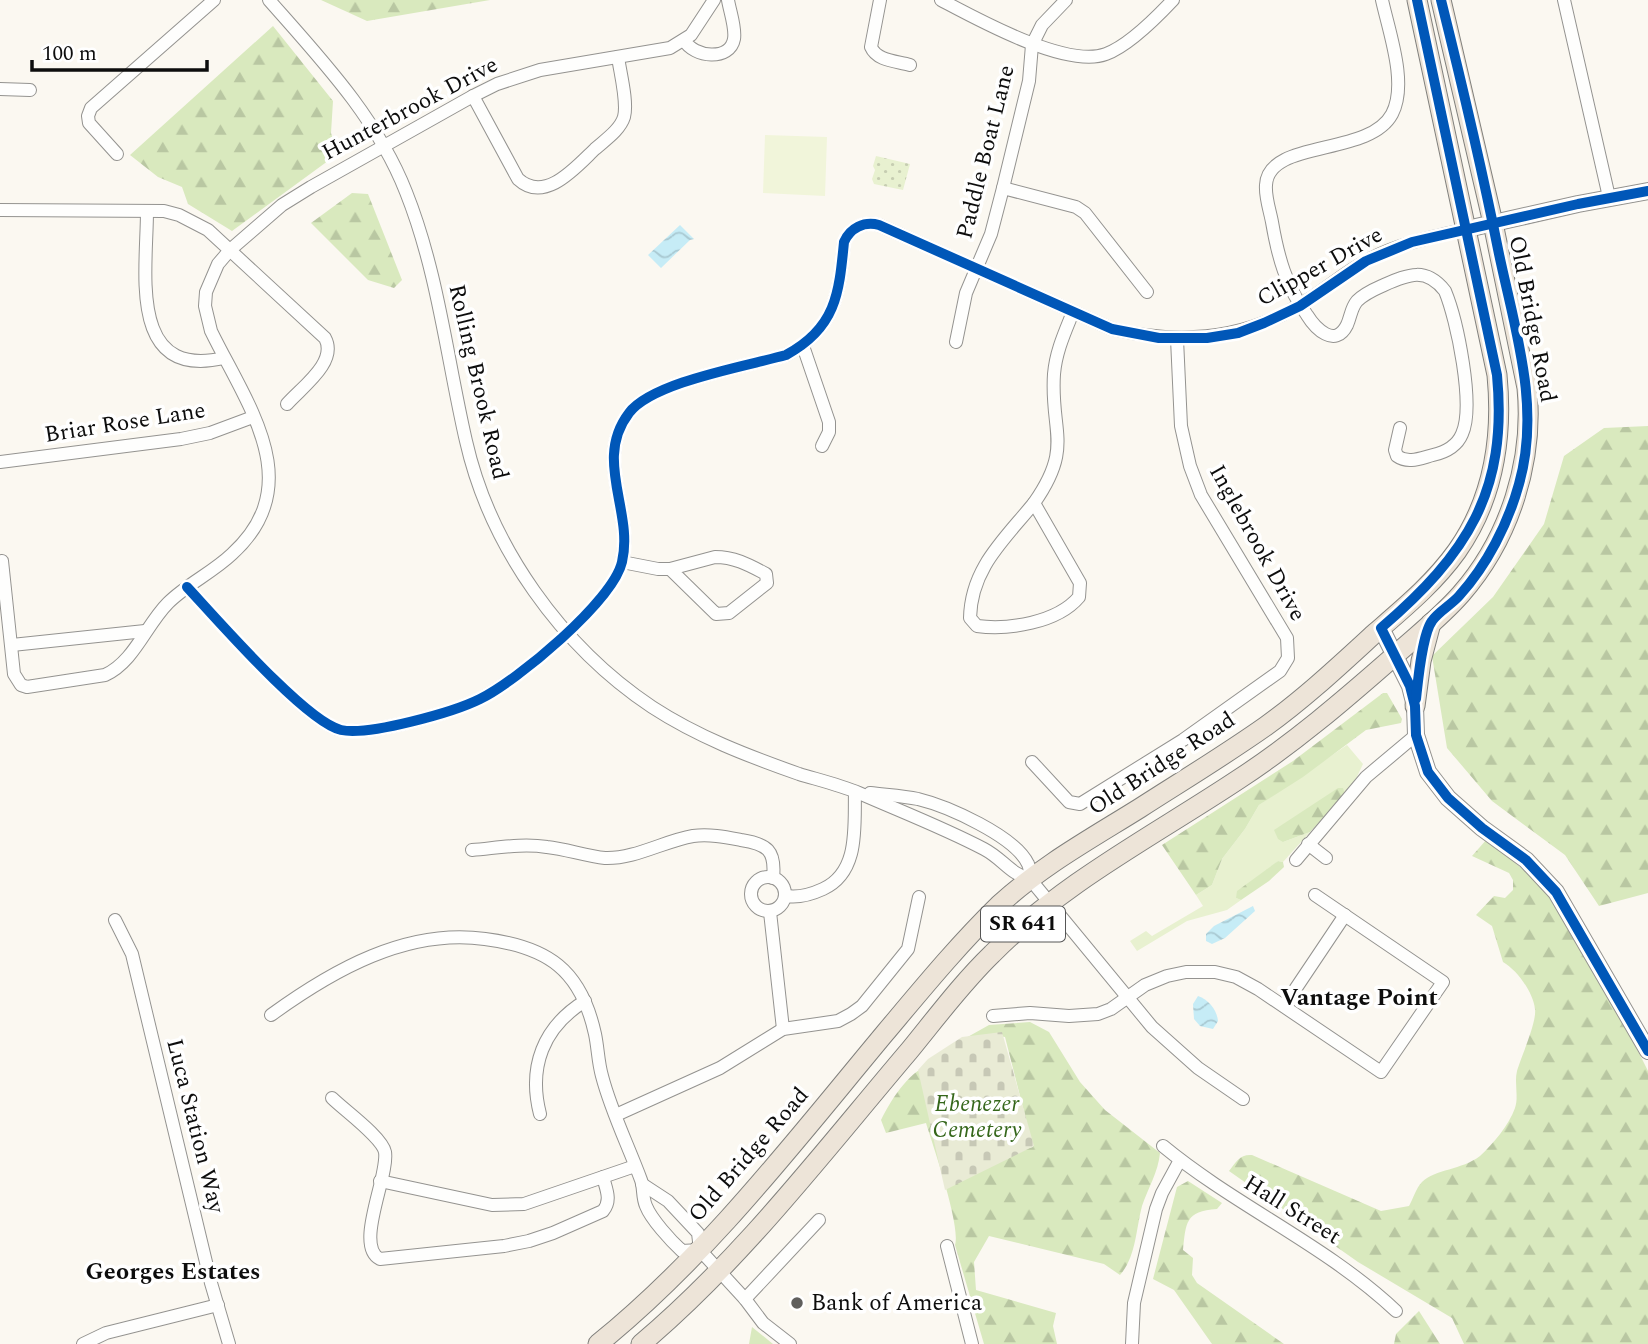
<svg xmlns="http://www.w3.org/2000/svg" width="1648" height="1344" font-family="Spectral,serif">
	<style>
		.grass { fill: #e8f1d0 }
		.forest { fill: url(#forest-firs) }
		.cemetery { fill: url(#cemetery-stones) }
		.park { fill: url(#park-dots) }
		.pitch { fill: #f1f5da }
		.water { fill: url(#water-waves) }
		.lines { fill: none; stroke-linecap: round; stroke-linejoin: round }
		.minor-casing { stroke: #949390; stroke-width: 14 }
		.tertiary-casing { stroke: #949390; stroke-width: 18 }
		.primary-casing { stroke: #81807d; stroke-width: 21 }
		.minor { stroke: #fefefd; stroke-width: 12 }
		.tertiary { stroke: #fefefd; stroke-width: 16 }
		.primary { stroke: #ede4d8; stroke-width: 19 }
		.cycleway-casing { stroke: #fff; stroke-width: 15 }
		.cycleway { stroke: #0057b8; stroke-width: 10 }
		.poi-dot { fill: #605f5d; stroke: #fff; stroke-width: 2.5 }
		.labels { text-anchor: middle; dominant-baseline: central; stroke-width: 7; stroke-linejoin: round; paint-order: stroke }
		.shield { fill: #fff; stroke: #565656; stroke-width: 2 }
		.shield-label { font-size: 21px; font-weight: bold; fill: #0d0d0d }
		.street-label { font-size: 23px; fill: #0d0d0d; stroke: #fff }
		.park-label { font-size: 23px; font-style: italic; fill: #35671b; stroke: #fff }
		.poi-label { font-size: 23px; fill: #0d0d0d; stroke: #fff; text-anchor: start }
		.neighbourhood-label { font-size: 24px; font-weight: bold; fill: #0d0d0d; stroke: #fff }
	</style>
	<defs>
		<pattern id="forest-firs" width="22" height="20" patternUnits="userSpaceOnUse" patternTransform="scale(1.75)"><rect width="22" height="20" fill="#d9e9be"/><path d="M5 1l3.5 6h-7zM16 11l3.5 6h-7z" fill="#b9c7a2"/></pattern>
		<pattern id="cemetery-stones" width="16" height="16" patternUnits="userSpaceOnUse" patternTransform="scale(1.75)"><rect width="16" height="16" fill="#e9ebd5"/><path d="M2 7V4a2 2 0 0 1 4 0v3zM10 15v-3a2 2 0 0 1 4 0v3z" fill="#c7c8b6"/></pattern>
		<pattern id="park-dots" width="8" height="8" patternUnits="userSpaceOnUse" patternTransform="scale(1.75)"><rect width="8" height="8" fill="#e8f1d0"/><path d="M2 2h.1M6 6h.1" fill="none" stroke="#c6cdb1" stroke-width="1.8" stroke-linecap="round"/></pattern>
		<pattern id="water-waves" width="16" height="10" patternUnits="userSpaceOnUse" patternTransform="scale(1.75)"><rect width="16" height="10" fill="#c6ecf6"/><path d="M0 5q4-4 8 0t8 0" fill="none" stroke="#a9c9d2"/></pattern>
	</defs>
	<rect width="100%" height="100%" fill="#fbf8f1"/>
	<path class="grass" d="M1347 745 1363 764 1353 785 1345 795 1283 842 1310 832 1283 862 1278 861 1236 898 1241 900 1227 910 1187 921 1137 951 1130 941 1146 931 1152 936 1203 906 1196 895 1212 885 1222 859 1245 829 1259 805Z"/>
	<g class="forest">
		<path d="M321 0H490L367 21Z"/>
		<path d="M273 26 333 101 331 133 337 152 332 158 232 231 188 204 182 187 158 177 130 155Z"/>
		<path d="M352 193 368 194 402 280 394 288 368 280 311 223Z"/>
		<path d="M1648 426V893L1599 906 1565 855 1492 801 1447 748 1432 656 1493 597 1544 524 1564 456 1604 428Z"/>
		<path d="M1383 693H1387L1402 719 1401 723 1366 730 1303 777 1259 805 1245 829 1222 859 1212 885 1196 895 1162 845 1293 761Z"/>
		<path d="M1338 788H1343L1345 795 1310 832 1283 842 1278 839 1274 830Z"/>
		<path d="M1487 839 1538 882 1549 897 1632 1039 1648 1071V1344H1464L1452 1318 1358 1262 1229 1171C1236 1162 1240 1154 1252 1155L1381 1211 1409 1206C1413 1199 1416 1188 1422 1182 1435 1169 1462 1170 1480 1156 1493 1144 1509 1125 1515 1108 1519 1096 1514 1083 1517 1071 1521 1057 1537 1022 1535 1009 1533 992 1517 970 1503 962L1492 926 1476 915 1494 896 1505 898 1513 890V880L1509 873 1472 856Z"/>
		<path d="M1278 861 1283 862 1284 867 1269 881 1241 900 1236 898 1237 891Z"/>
		<path d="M1030 1022 1049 1032 1080 1082 1105 1110 1160 1153C1158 1173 1148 1188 1142 1206 1136 1229 1136 1257 1120 1275L1104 1264 989 1236 974 1262 976 1290 1056 1313 1053 1326 1057 1344H984L955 1245C961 1226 933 1146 926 1123L886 1133 881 1120C893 1096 910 1070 936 1061L1009 1153 1033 1147 1005 1037 990 1035 964 1039 989 1025Z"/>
		<path d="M1188 1181 1222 1203 1217 1209C1185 1211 1186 1223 1183 1250L1193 1258 1192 1275 1197 1283 1284 1344H1212L1174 1290 1153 1279 1177 1187Z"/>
		<path d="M1419 1311 1440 1344H1394L1396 1334Z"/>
		<path d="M752 1327 773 1344H749Z"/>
	</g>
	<path class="cemetery" d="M1002 1032 1034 1146 945 1190 918 1070 928 1059 962 1037Z"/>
	<path class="park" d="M876 156 910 164 903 190 874 184 872 179 875 170 873 166Z"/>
	<path class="pitch" d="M765 135 827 137 825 196 763 193Z"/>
	<g class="water">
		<path d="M680 225 694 239 690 240 661 268 648 255Z"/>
		<path d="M1253 906 1255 911 1225 938 1212 944 1206 941V934L1214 926Z"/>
		<path d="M1198 996C1209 1000 1217 1010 1218 1021L1213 1029 1200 1026 1194 1019 1193 1004Z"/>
	</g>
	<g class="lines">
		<g class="minor-casing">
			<g id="minor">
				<path d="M269 0C321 59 377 118 406 192 438 272 447 359 466 441 490 547 562 647 652 707 698 737 748 756 799 774 819 780 840 785 859 793 900 811 944 828 984 849 1003 859 1010 874 1030 879"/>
				<path d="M880 0 871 47C877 61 896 61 910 65"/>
				<path d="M941 0C977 19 1067 69 1106 54 1128 46 1157 17 1173 0"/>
				<path d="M1382 0C1389 32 1408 84 1392 114 1369 157 1268 139 1266 185 1265 197 1270 211 1272 222 1278 257 1286 286 1307 315 1315 328 1335 349 1347 325 1351 316 1351 308 1357 301 1365 293 1375 289 1384 285 1409 274 1426 267 1445 291 1457 320 1475 406 1462 434 1457 446 1446 452 1433 455 1421 458 1408 464 1397 456L1395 450 1400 428"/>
				<path d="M1564 0 1609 197"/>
				<path d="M684 40C694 58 730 61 734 39 736 28 730 12 728 0"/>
				<path d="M0 89 30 90"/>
				<path d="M473 96 518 179C545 204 576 167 595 149 605 140 620 130 624 117 628 102 620 72 618 57"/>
				<path d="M117 154 89 123 88 116 91 108 214 0"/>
				<path d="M1003 188 1076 207 1085 213 1147 292"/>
				<path d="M0 210 164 211 179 215 208 230 325 338C338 362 302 387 287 404"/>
				<path d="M147 211C147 271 127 380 224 358"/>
				<path d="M956 342 966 293 991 234 1003 188 1029 81 1032 45 1042 25 1066 0"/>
				<path d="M803 346 829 422V432L822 446"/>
				<path d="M0 462 181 439 210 433 253 417"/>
				<path d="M1034 503 1080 583 1079 597C1057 623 1008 630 977 626L970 618C971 568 1004 540 1034 503Z"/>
				<path d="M1034 503C1074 446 1050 432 1054 374 1056 351 1065 332 1073 312"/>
				<path d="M715 557C735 557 749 565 766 574L767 583 729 613 716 614 670 569Z"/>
				<path d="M2 561 14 674 21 685 27 687 105 675C134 662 146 625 168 603 187 584 212 573 232 554 309 484 247 405 211 331L205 306 206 292 218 264 230 250 282 205 311 187 473 96 497 84 540 70 670 48 691 35 714 0"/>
				<path d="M622 562 658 569H670"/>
				<path d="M187 587C215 617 306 722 341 730 369 736 454 712 480 699 517 681 613 601 622 562 634 511 593 460 629 413 652 382 747 366 786 355 836 328 839 294 844 242 850 228 864 221 879 225L1112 329C1177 344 1240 341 1298 306 1323 292 1344 272 1370 259 1400 243 1433 237 1467 229"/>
				<path d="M12 645 145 631"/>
				<path d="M1032 762 1069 802 1080 804 1183 740 1280 671 1288 658 1287 638 1201 495 1190 466 1181 426 1177 339"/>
				<path d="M870 793C886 795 903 796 918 799 947 806 1015 836 1028 864 1030 868 1030 875 1030 879L1152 1027 1198 1068 1243 1099"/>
				<path d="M1308 844 1326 858"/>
				<path d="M472 850C497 848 522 843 547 847 566 849 586 856 605 858 635 859 664 841 693 836 710 834 725 837 741 840 767 844 776 850 773 878"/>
				<path d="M1296 860 1366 777 1416 735"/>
				<circle cx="768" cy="894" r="17"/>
				<path d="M786 896C799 898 810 895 823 889 860 872 854 826 855 792"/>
				<path d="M770 912 783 1029"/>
				<path d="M115 920 132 954 211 1283 229 1344"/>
				<path d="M1284 1006 1345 915"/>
				<path d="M271 1015C333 970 407 928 485 939 548 947 581 970 595 1034 598 1048 598 1062 602 1076 611 1111 628 1145 641 1180 644 1188 642 1197 646 1206 651 1219 671 1241 682 1251L699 1250"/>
				<path d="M993 1016 1030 1013 1069 1016 1098 1014 1111 1009 1145 985 1167 976 1186 972H1215L1236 977 1258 989 1381 1072 1443 982 1315 895"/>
				<path d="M332 1098C344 1110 382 1137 385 1152 389 1176 354 1246 380 1259L504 1246 529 1241 553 1233 603 1211C612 1200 606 1189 603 1177"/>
				<path d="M540 1114C528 1067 543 1027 585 1001"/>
				<path d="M616 1115 720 1068 783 1029 838 1021 851 1014 862 1006 908 949 919 897"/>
				<path d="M1163 1146C1237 1207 1326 1245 1396 1311"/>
				<path d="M380 1181 492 1205 524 1204 635 1166"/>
				<path d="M642 1184 668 1201 698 1233 700 1250 745 1299 763 1323 790 1344"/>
				<path d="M947 1246 972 1344"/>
				<path d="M745 1299 819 1220"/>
				<path d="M83 1344 106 1333 218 1305"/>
				<path d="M1132 1344 1134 1303 1156 1209 1162 1193 1180 1160"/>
			</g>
		</g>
		<g class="tertiary-casing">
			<g id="tertiary">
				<path d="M1467 229 1578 204 1648 191"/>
				<path d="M1381 628 1410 686 1415 706 1416 735 1428 772 1448 798 1482 828 1526 860 1556 892 1648 1051"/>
			</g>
		</g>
		<g class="primary-casing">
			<g id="primary">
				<path d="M1415 706 1421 661 1431 623"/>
				<path d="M598 1344C708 1255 795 1141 885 1033 922 989 958 945 999 905 1041 866 1092 838 1140 808 1182 781 1225 755 1266 726 1305 698 1340 665 1375 633 1405 607 1434 583 1457 551 1494 498 1503 437 1497 375L1417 0"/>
				<path d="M641 1344C742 1259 824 1151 909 1051 936 1018 962 983 992 954 1063 882 1155 835 1239 779 1294 743 1343 701 1392 658 1415 637 1441 617 1461 594 1510 538 1534 461 1527 388L1493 223 1441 0"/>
			</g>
		</g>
		<use href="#minor" class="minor"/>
		<use href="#tertiary" class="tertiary"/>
		<use href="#primary" class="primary"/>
		<g class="cycleway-casing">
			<g id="cycleway">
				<path d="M1417 0 1497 375C1508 492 1467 554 1381 628L1410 686 1415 706 1416 735 1428 772 1448 798 1482 828 1526 860 1556 892 1648 1051"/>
				<path d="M187 587C215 617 306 722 341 730 369 736 454 712 480 699 517 681 613 601 622 562 634 511 593 460 629 413 652 382 747 366 786 355 836 328 839 294 844 242 850 228 864 221 879 225L1112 329 1159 338H1207L1238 333 1264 323 1300 306 1366 261 1412 242 1578 204 1648 191"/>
				<path d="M1416 699C1418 681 1422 635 1432 621 1438 612 1451 605 1459 596 1487 565 1508 524 1519 484 1541 407 1515 330 1499 254 1482 169 1462 84 1441 0"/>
			</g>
		</g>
		<use href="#cycleway" class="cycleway"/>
	</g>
	<circle class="poi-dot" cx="797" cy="1303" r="7"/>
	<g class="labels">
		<rect class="shield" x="981" y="906.5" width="84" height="35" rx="5"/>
		<g class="shield-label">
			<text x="1023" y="924">SR 641</text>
		</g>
		<g class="street-label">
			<text transform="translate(410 109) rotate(-28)">Hunterbrook Drive</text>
			<text transform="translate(986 152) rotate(-76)">Paddle Boat Lane</text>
			<text transform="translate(1320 267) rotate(-29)">Clipper Drive</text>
			<text transform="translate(1532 319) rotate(79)">Old Bridge Road</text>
			<text transform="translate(478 382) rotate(77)">Rolling Brook Road</text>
			<text transform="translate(125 423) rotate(-9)">Briar Rose Lane</text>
			<text transform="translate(1257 543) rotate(61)">Inglebrook Drive</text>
			<text transform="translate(1162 764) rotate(-33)">Old Bridge Road</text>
			<text transform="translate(195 1126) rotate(76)">Luca Station Way</text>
			<text transform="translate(749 1155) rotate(-49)">Old Bridge Road</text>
			<text transform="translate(1292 1210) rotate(32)">Hall Street</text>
		</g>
		<g class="park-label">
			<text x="977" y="1104">Ebenezer<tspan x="977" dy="26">Cemetery</tspan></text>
		</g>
		<g class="poi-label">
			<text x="811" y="1303">Bank of America</text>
		</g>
		<g class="neighbourhood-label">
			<text x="1359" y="998">Vantage Point</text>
			<text x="173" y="1272">Georges Estates</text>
		</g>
	</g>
	<path d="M32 60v10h175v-10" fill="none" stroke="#0d0d0d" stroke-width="3.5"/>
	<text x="42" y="60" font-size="21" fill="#0d0d0d" stroke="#ffffff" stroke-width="5" paint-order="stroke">100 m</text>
</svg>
